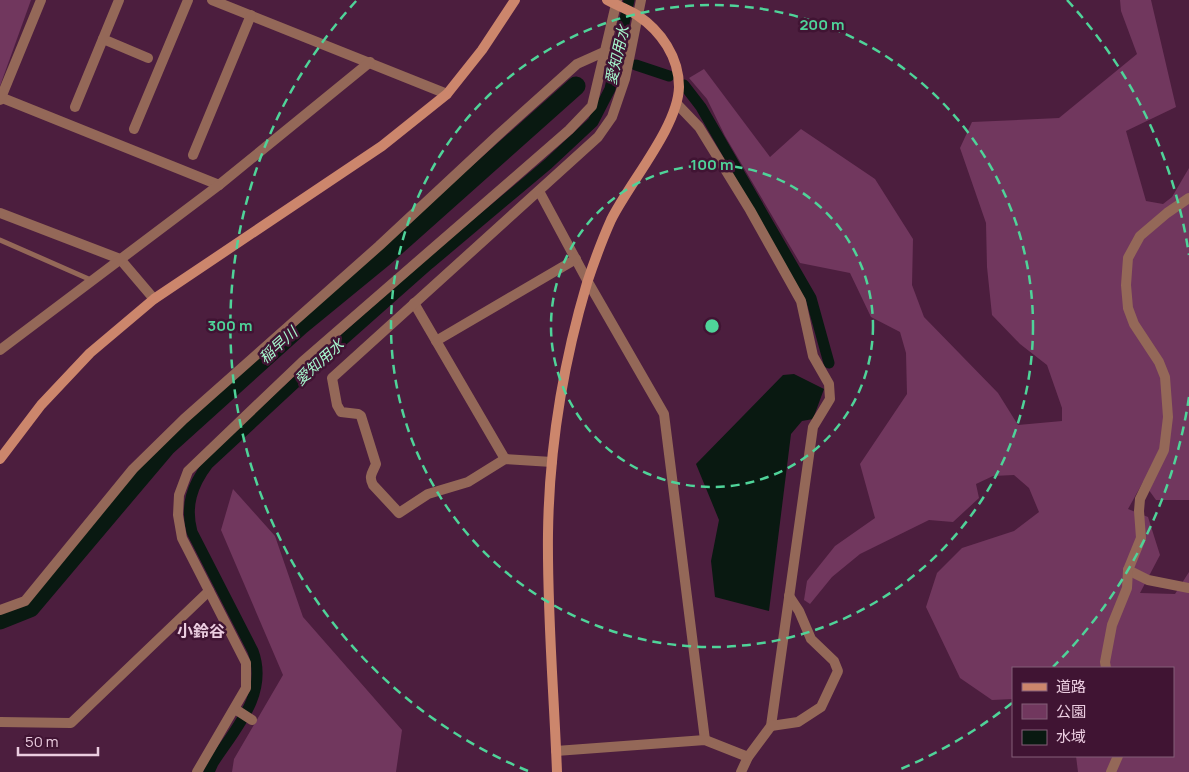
<svg xmlns="http://www.w3.org/2000/svg" width="1189" height="772" font-family="Manrope,'Noto Sans JP',sans-serif">
	<style>
		.green { fill: #71375e }
		.water { fill: #091911 }
		.lines { fill: none; stroke-linecap: round; stroke-linejoin: round }
		.canal { stroke: #091911; stroke-width: 11 }
		.river { stroke: #091911; stroke-width: 19 }
		.lane { stroke: #946858; stroke-width: 5 }
		.street { stroke: #946858; stroke-width: 10 }
		.secondary { stroke: #cc866c; stroke-width: 10 }
		.ring { fill: none; stroke: #4fd399; stroke-width: 2.5; stroke-dasharray: 9 6 }
		.labels { text-anchor: middle; dominant-baseline: central; stroke-width: 5; stroke-linejoin: round; paint-order: stroke }
		.water-label { font-size: 15px; font-style: italic; fill: #a6f9ce; stroke: #401433 }
		.quarter-label { font-size: 16px; font-weight: bold; fill: #ebcde0; stroke: #401433 }
		.centre { fill: #4fd399; stroke: #401433; stroke-width: 2.5 }
		.ring-label { font-size: 15px; text-anchor: middle; font-weight: bold; fill: #4fd399; stroke: #401433; stroke-width: 5; stroke-linejoin: round; paint-order: stroke }
	</style>
	<rect width="100%" height="100%" fill="#4c1e3e"/>
	<g class="green">
		<path d="M0 0H31L0 86Z"/>
		<path d="M1120 0H1151L1176 107 1126 131 1146 201 1163 204 1172 197 1189 168V500H1156L1143 482 1128 509 1148 517 1160 555 1140 593 1175 594 1189 572V772H1078L1076 756H1173V668H1013V699L992 700 960 678 926 607 937 573 962 548 1014 531 1039 512 1029 488 1014 475 993 476 976 484 979 498 953 522 929 520 860 554 832 577 810 604 804 600 807 581 835 546 875 518 860 464 907 394 906 353 900 332 871 317 850 273 800 263 725 136 707 99 689 78 704 69 770 157 801 129 875 179 913 239 912 285 924 317 998 393 1018 425 1062 421V408L1047 365 1020 344 992 315 987 267 986 223 960 148 972 122 1059 118 1137 54 1121 11Z"/>
		<path d="M233 489 275 536 303 617 402 730 396 772H232L234 759 283 675 221 530Z"/>
	</g>
	<path class="water" d="M794 374 824 389 813 419 802 421 791 434 769 611 715 597 711 561 719 520 696 464 783 375Z"/>
	<g class="lines">
		<g class="canal">
			<path d="M636 65 669 76"/>
			<path d="M684 85 701 107 811 298 829 363"/>
			<path d="M209 772 213 763C235 729 269 694 253 651L192 532C185 506 192 485 208 464L306 373 429 264 548 164 593 122 610 89 629 0"/>
		</g>
		<path class="river" d="M0 620 30 608 166 447 300 326 383 258 576 86"/>
		<path class="lane" d="M0 240 91 280"/>
		<g class="street">
			<path d="M212 0 447 94"/>
			<path d="M103 39 148 58"/>
			<path d="M0 97 219 185 370 62"/>
			<path d="M0 100 41 0"/>
			<path d="M677 104 699 127 750 210 801 301 813 356 829 384 830 399 813 427 771 726 748 757 741 772"/>
			<path d="M75 107 119 0"/>
			<path d="M134 129 188 0"/>
			<path d="M193 155 251 15"/>
			<path d="M539 191 588 282 664 414 705 740"/>
			<path d="M0 213 120 259 154 299"/>
			<path d="M414 303 505 459"/>
			<path d="M436 341 576 259"/>
			<path d="M0 350 219 185"/>
			<path d="M552 462 505 459 468 482 428 494 399 513 373 485C368 476 373 472 376 464L361 416 358 414 341 412 337 405 332 378 598 137 612 117 625 79 641 0"/>
			<path d="M1128 570 1148 580 1189 588"/>
			<path d="M0 610 25 601 133 469 184 419 379 246 497 136 577 64 606 51"/>
			<path d="M1106 668 1105 662 1112 625 1127 588 1128 570 1141 538 1139 511 1140 499 1164 450 1168 417 1165 377 1159 362 1134 324 1128 308 1126 285 1128 258 1140 236 1167 213 1189 198"/>
			<path d="M235 709 252 720"/>
			<path d="M0 722 71 723 209 591"/>
			<path d="M771 726 798 722 821 707 838 671 834 661 811 639 799 611 789 596"/>
			<path d="M556 751 705 740 748 757"/>
			<path d="M197 772 246 688V663L182 538 178 515 179 495 188 471 302 362 569 130 592 106 617 0"/>
			<path d="M1111 772 1118 756"/>
		</g>
		<g class="secondary">
			<path d="M0 459 41 405 90 353 154 299 382 146 447 94 482 50 515 0"/>
			<path d="M557 772C554 693 547 613 548 534 549 449 563 364 587 283 594 262 602 240 611 220 629 183 678 127 679 87 679 57 661 31 637 15 627 9 616 5 607 0"/>
		</g>
	</g>
	<g class="ring">
		<circle cx="712" cy="326" r="161"/>
		<circle cx="712" cy="326" r="321"/>
		<path d="M1189 397A482 482 0 0 1 1053 667M1012 703A482 482 0 0 1 896 771M528 771A482 482 0 0 1 357 0M1067 0A482 482 0 0 1 1189 255"/>
	</g>
	<g class="labels">
		<g class="water-label">
			<text transform="translate(617 55) rotate(-77)">愛知用水</text>
			<text transform="translate(278 345) rotate(-42)">稲早川</text>
			<text transform="translate(319 362) rotate(-42)">愛知用水</text>
		</g>
		<g class="quarter-label">
			<text x="201" y="631">小鈴谷</text>
		</g>
	</g>
	<circle cx="712" cy="326" r="8" class="centre"/>
	<g class="ring-label">
		<text x="822" y="30">200 m</text>
		<text x="712" y="170">100 m</text>
		<text x="230" y="331">300 m</text>
	</g>
	<rect x="1012" y="667" width="162" height="90" fill="#401433" stroke="#845e78"/>
	<rect x="1022" y="683" width="25" height="8" fill="#cc866c" stroke="#845e78"/>
	<text x="1056" y="692" font-size="15" fill="#ebcde0">道路</text>
	<rect x="1022" y="704" width="25" height="15" fill="#71375e" stroke="#845e78"/>
	<text x="1056" y="717" font-size="15" fill="#ebcde0">公園</text>
	<rect x="1022" y="730" width="25" height="15" fill="#091911" stroke="#845e78"/>
	<text x="1056" y="742" font-size="15" fill="#ebcde0">水域</text>
	<path d="M18 747v8h80v-8" fill="none" stroke="#ebcde0" stroke-width="2.5"/>
	<text x="25" y="747" font-size="15" fill="#ebcde0" stroke="#401433" stroke-width="4" paint-order="stroke">50 m</text>
</svg>
